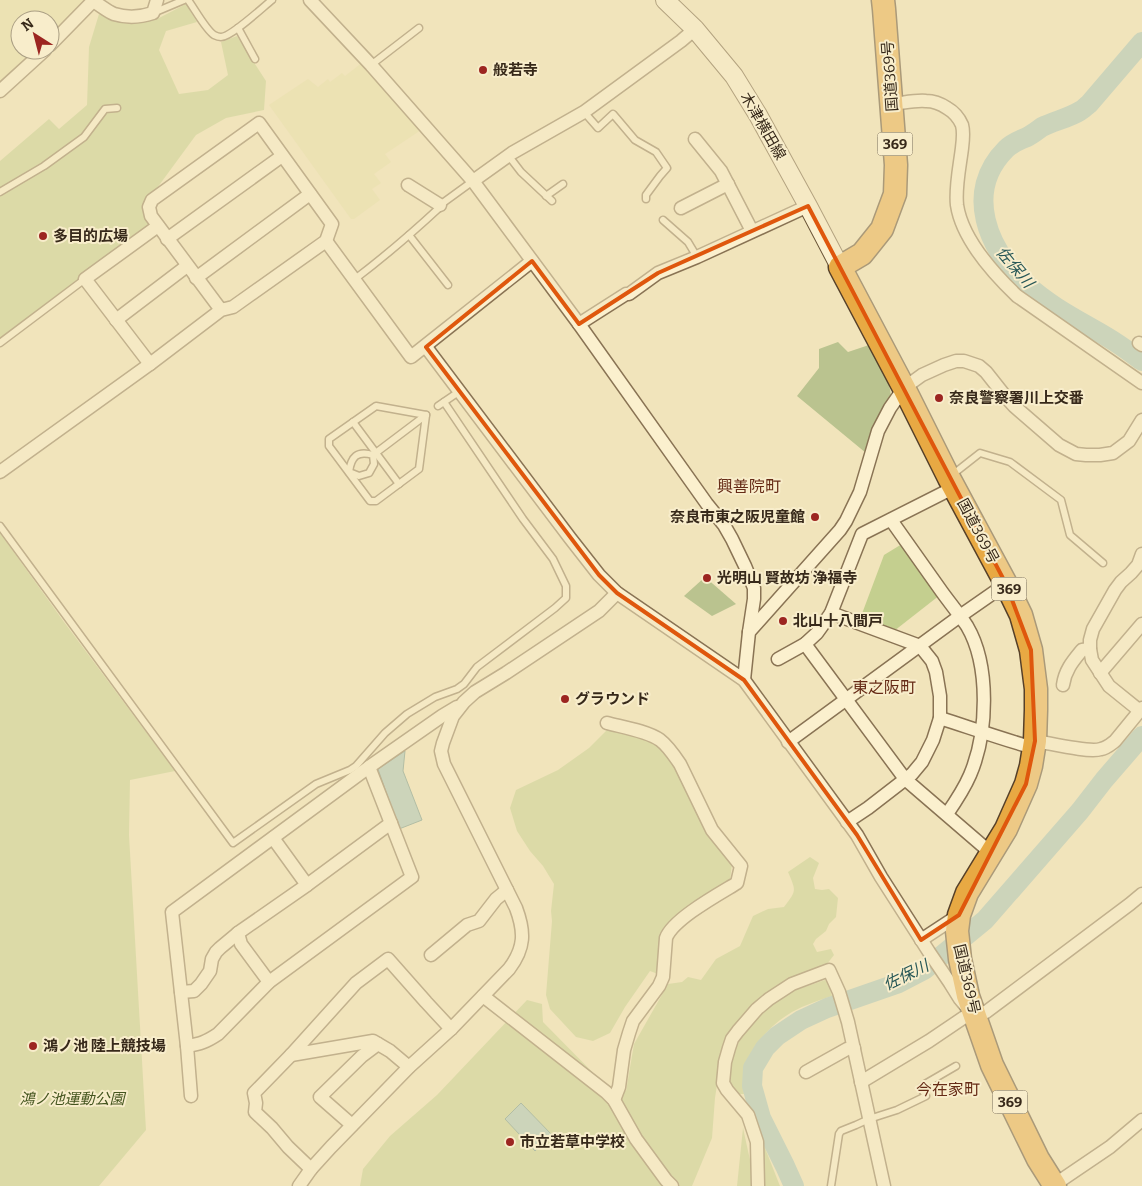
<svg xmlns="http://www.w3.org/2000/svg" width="1142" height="1186" font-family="Bitter,'Noto Sans JP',serif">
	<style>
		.farmland { fill: #e7e0a8 }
		.green { fill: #c4cf8f }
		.cemetery { fill: #bac38f }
		.water { fill: #a0c1b9; stroke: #678f87 }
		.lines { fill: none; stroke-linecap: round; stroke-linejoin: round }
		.river { stroke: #a0c1b9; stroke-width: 20 }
		.lane-casing { stroke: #897354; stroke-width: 9 }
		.street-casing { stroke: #897354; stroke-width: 15 }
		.secondary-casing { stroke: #6a5437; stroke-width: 20 }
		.highway-casing { stroke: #564029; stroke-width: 25 }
		.lane { stroke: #fbf0ce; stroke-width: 6 }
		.street { stroke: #fbf0ce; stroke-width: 12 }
		.secondary { stroke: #fbf0ce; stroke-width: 18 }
		.highway { stroke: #e8a943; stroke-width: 22 }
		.marked { fill: none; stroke: #df570d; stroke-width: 4; stroke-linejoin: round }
		.poi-dot { fill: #9c2520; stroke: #f8edcb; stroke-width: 2 }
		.labels { text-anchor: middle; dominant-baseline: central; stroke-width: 4; stroke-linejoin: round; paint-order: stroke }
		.shield { fill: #f8edcb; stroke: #71644f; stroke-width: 1 }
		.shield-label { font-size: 14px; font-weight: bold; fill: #37291a }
		.poi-label { font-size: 15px; font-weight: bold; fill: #37291a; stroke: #f8edcb; text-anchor: start }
		.street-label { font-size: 15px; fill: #37291a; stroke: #f8edcb }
		.park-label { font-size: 15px; font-style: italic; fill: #44551f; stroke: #f8edcb }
		.water-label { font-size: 16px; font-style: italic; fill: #285857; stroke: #f8edcb }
		.neighbourhood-label { font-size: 16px; fill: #662b16; stroke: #f8edcb }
	</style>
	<rect width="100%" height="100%" fill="#f1e4bb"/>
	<g class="farmland">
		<path d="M0 0H87L50 38V20H20V50H38L0 86Z"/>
		<path d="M363 62 421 130 385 154 391 162 374 174 381 183 372 189 380 200 354 219H351L269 105 308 79 318 87 328 79 330 82 342 73 345 76Z"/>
	</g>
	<g class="green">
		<path d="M186 4 197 22 166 31 159 50 179 94 208 90 228 75 221 42 237 36 266 81 264 110 226 118 196 135 149 199 145 214 148 223 147 229 0 338V161L49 119 59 129 87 105 89 47 99 14 125 21 159 18Z"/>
		<path d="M0 533 64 622 175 771 130 780 129 835 146 1130 99 1186H0Z"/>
		<path d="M902 544 940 595 894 631 860 619 884 555Z"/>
		<path d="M608 729 649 741 661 748 675 765 732 863 730 881 676 918 658 974 650 971 625 1007 610 1033 593 1041 576 1037 550 1009 546 995 552 921 551 911 554 884 543 866 530 851 517 831 510 808 516 790 558 770 589 748Z"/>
		<path d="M810 857 819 863 813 878 815 889 822 890 829 889 838 898 836 917 829 924 826 931 816 939 813 944 817 952 831 949 834 955 827 964 787 981 772 989 720 1065 715 1098 712 1138 692 1186H360L363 1169 390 1136 437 1095 527 1000 542 1004 543 1022 608 1088 626 1091 634 1044 668 984 682 982 688 977 701 980 716 959 740 946 753 916 768 909 784 907C797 890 796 891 788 872Z"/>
		<path d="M825 980 829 984 832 996C819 1000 805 1005 792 1012 763 1029 741 1059 744 1094H737L729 1085 728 1077 733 1052 747 1029 775 1000 793 991Z"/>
		<path d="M743 1128 754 1178V1186H737Z"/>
		<path d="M763 1143 780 1186H764Z"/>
	</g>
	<g class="cemetery">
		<path d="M838 342 848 352 869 345C877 361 890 378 891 396L866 453 797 396 819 368V349Z"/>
		<path d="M705 577 736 604 712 616 684 596Z"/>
	</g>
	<g class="water">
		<path d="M405 751 403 771 422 820 399 829 378 769Z"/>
		<path d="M521 1103 552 1135 535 1151 505 1119Z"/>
	</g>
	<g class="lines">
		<g class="river">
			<path d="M1142 42 1089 104C1086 106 1084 109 1080 111 1069 118 1054 121 1042 127 1038 130 1034 133 1029 136 1021 140 1013 142 1006 149 963 192 988 250 1027 285 1051 307 1080 321 1107 337 1119 344 1131 353 1142 361"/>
			<path d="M794 1186 785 1166 761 1118 752 1086 753 1068 765 1048 777 1036 801 1020 827 1008 899 983 924 970 985 920 1080 811 1104 780 1142 736"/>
		</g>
		<g class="lane-casing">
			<g id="lane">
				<path d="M188 0C194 8 206 30 214 35 216 36 219 37 221 37 231 37 263 7 272 0"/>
				<path d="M153 13 184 0"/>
				<path d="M238 28 255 59"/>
				<path d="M371 65 419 28"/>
				<path d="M584 112 598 128 613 114 635 140 656 152 667 168 660 176 646 195V199"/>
				<path d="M508 155 521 172 552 201"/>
				<path d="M0 192 44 166 84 137 105 109 117 108"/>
				<path d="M546 196 563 184"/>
				<path d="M663 220 688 242 697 257"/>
				<path d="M409 235 448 285"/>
				<path d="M355 279C384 257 412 233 439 208L440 205 473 181"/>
				<path d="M0 343 85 279"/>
				<path d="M376 406 426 415 419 469 376 501H370L329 446V439Z"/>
				<path d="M438 406 460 391"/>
				<path d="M353 422 399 484"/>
				<path d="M373 455 374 464 369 473 359 476 349 472C351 457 357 450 373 455L426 415"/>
				<path d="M952 475 980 453 1010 462 1061 500 1070 535 1103 563"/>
				<path d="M0 526 233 843 316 784 350 770 356 766 385 733 407 714 435 697 457 689 464 684 477 667 555 608 566 598V586L553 559 523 519 444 402"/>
				<path d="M831 1186 839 1134 841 1131 856 1125 869 1119 897 1110 926 1096 921 1088 925 1084 956 1066"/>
			</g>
		</g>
		<g class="street-casing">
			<g id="street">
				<path d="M310 0 371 65 473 181 579 324 707 504 724 525 732 539 745 566 754 588V599L749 632"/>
				<path d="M50 45 93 1C100 5 107 11 114 14 127 18 141 17 153 13L157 0"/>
				<path d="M0 91 45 50"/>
				<path d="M892 104C903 103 915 100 926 101 933 101 941 104 947 108 954 112 959 118 962 125 964 132 963 140 962 148 960 165 955 187 957 205 962 239 993 273 1017 296L1142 383"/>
				<path d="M695 139 721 171 752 231"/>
				<path d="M473 181 512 153 584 112 681 41 695 29"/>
				<path d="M408 185 440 205"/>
				<path d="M681 208 728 184"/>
				<path d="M167 239 282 156"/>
				<path d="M326 241 411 357 532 261"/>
				<path d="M196 278 310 194"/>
				<path d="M116 320 187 266"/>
				<path d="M579 324 626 294H629L658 273 697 257 808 206"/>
				<path d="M1139 343 1142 345"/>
				<path d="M427 346 426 347 570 538 599 575 617 593 744 680 857 835 881 877 929 952 950 983 960 999 965 1005"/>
				<path d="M150 364 85 279 158 226"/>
				<path d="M0 472 150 364 221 310 233 307 326 241 332 224 259 123 152 200 149 207 151 216 221 310"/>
				<path d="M891 520C908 544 925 568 942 592 950 603 959 614 967 626 990 665 988 733 970 775 964 789 956 801 947 814"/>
				<path d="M831 613 920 646 932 661 936 672 940 696V718L933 740 922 762 912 774 868 808 847 822"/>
				<path d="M805 644 905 779 991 853"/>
				<path d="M778 659 805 644 817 633 822 626 831 613 862 534 955 487"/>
				<path d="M1100 673 1142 624"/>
				<path d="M744 680 749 632 840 530 846 521 860 492 878 431 890 408 904 388 922 375 944 365 956 361H964L979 366 986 372 1005 396 1014 406 1059 445 1076 454 1086 455H1100L1113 453 1129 441 1142 420"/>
				<path d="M1063 685C1065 670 1073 661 1082 650L1090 649"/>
				<path d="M1140 711 1109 686 1092 660 1090 649V640L1093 629 1115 590 1121 582 1131 573 1138 565 1142 554"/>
				<path d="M940 718C971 728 1002 739 1034 748"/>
				<path d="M607 723C622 727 647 731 660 740 668 746 674 755 680 764L712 830 741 866 737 883C719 894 673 919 666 938L663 977 659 986 633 1021 629 1033 624 1050 619 1087 614 1100"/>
				<path d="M1035 741C1049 743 1089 753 1101 749 1107 748 1111 744 1115 741L1142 708"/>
				<path d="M788 742 960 616 1006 584"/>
				<path d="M273 838 307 885"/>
				<path d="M921 940 959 915"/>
				<path d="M431 955 467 925 479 921 496 899 507 890"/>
				<path d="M269 982 241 944 238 933 307 885 391 823"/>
				<path d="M181 992 194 991 201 984 210 971 212 959 216 952 220 948 238 933"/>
				<path d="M483 996 606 1092 614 1100 636 1139 666 1180 672 1186"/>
				<path d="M187 1046C200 1044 206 1042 218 1034L269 982 412 877 369 767"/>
				<path d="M291 1055 373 1041 390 1051 409 1067"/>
				<path d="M806 1072 847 1049 854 1048"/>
				<path d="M861 1082 929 1041 963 1018 974 1014 986 1012 1130 904 1142 894"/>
				<path d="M191 1096 187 1046 172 912 369 767 442 716 457 707"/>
				<path d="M352 1125 320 1097 362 1056 378 1044"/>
				<path d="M311 1169 288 1147 272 1128 255 1112 256 1103 254 1093 291 1055 356 983 388 959 426 1002 451 1029"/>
				<path d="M1054 1185 1110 1147 1142 1120"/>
				<path d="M299 1186 311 1169 331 1147 409 1067 451 1029 509 969C525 948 525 932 516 908L444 764 441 751 443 743 453 716 464 702 475 692 506 673 599 611 617 593"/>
				<path d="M758 1186 757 1142 748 1115 727 1090 723 1083 725 1062 729 1048 732 1039 738 1031 757 1009 769 999 792 984 829 970 839 992 848 1022 884 1186"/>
			</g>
		</g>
		<g class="secondary-casing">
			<path id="secondary" d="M665 0 695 29 734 76 758 115 808 206 840 267"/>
		</g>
		<g class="highway-casing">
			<path id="highway" d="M883 0 884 9 896 165 895 194 882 229 862 254 840 267 904 388 949 478 1006 584 1021 615 1031 650 1036 689V710L1035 741 1031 766 1026 784 1006 829 967 893 959 915 957 931 960 959 968 996 992 1065 1038 1159 1055 1186"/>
		</g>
		<use href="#lane" class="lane"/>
		<use href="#street" class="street"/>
		<use href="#secondary" class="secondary"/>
		<use href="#highway" class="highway"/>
	</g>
	<path d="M0 0H1142V1186H0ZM808 206 1006 584 1031 650 1035 741 1026 784 959 915 921 940 857 835 744 680 617 593 599 575 426 347 532 261 579 324 658 273Z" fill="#f1e4bb" fill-opacity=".55" fill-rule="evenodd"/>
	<path class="marked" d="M808 206 1006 584 1031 650 1035 741 1026 784 959 915 921 940 857 835 744 680 617 593 599 575 426 347 532 261 579 324 658 273Z"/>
	<g class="poi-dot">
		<circle cx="483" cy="70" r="5"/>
		<circle cx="43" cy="236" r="5"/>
		<circle cx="939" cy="398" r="5"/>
		<circle cx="815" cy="517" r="5"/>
		<circle cx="707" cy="578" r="5"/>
		<circle cx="783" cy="621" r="5"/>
		<circle cx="565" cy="699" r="5"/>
		<circle cx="33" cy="1046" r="5"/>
		<circle cx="510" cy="1142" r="5"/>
	</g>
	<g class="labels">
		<g class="shield">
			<rect x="877.5" y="132.5" width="35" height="23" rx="4"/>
			<rect x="991.5" y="577.5" width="35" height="23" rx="4"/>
			<rect x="992.5" y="1090.5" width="35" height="23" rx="4"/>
		</g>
		<g class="shield-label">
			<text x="895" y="144">369</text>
			<text x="1009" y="589">369</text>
			<text x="1010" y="1102">369</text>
		</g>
		<g class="poi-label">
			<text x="493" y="70">般若寺</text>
			<text x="53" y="236">多目的広場</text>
			<text x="949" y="398">奈良警察署川上交番</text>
			<text x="805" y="517" text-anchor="end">奈良市東之阪児童館</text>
			<text x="717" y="578">光明山 賢故坊 浄福寺</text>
			<text x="793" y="621">北山十八間戸</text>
			<text x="575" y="699">グラウンド</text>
			<text x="43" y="1046">鴻ノ池 陸上競技場</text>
			<text x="520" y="1142">市立若草中学校</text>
		</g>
		<g class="street-label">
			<text transform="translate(890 76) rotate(-94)">国道369号</text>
			<text transform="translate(763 126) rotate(60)">木津横田線</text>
			<text transform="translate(978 531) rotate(62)">国道369号</text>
			<text transform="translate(967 979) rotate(77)">国道369号</text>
		</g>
		<g class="park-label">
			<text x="72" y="1099">鴻ノ池運動公園</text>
		</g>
		<g class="water-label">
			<text transform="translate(1015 267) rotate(50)">佐保川</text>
			<text transform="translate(906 975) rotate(-26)">佐保川</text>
		</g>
		<g class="neighbourhood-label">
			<text x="749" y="486">興善院町</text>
			<text x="884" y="687">東之阪町</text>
			<text x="948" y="1089">今在家町</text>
		</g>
	</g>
	<g transform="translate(35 35) rotate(324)"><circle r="24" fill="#f8edcb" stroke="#ab9f84"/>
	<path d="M0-4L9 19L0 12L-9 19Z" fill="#9c2520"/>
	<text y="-8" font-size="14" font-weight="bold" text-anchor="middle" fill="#37291a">N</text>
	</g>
</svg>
